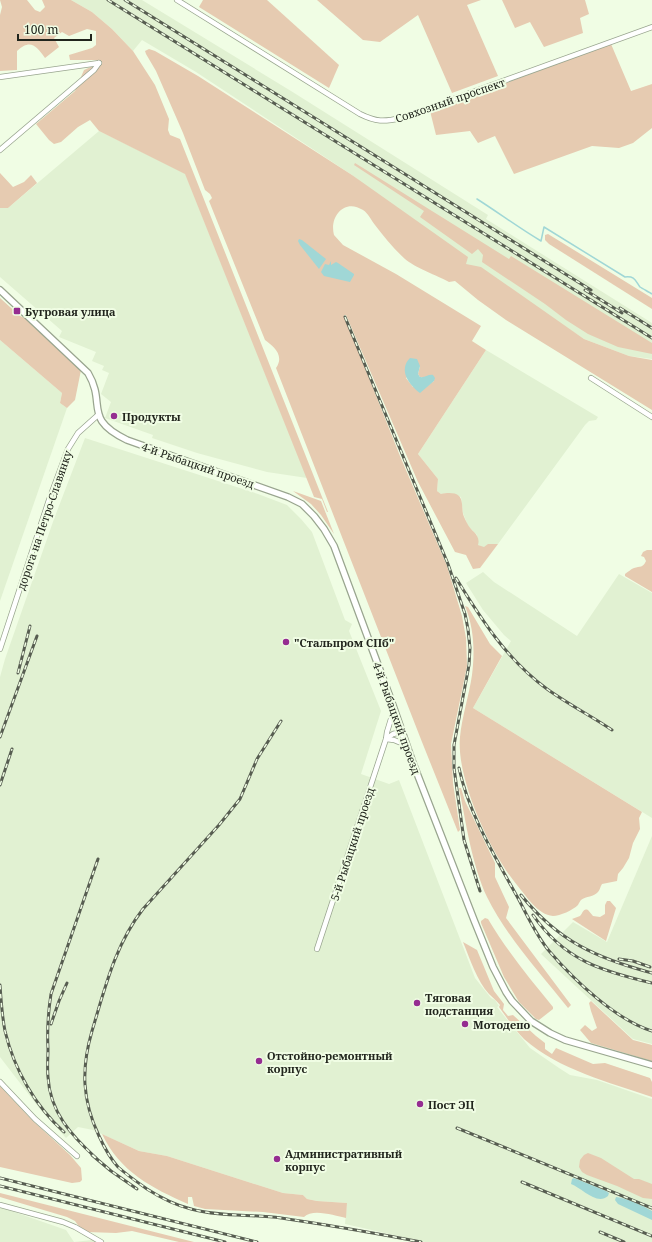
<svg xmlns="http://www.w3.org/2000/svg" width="652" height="1242" font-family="'Noto Serif',serif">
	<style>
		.built { fill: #e1f1d2 }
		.green { fill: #e6cbb1; fill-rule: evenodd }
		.water { fill: #a0d7d6 }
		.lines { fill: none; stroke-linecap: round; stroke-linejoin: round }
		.stream { stroke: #a0d7d6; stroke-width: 1.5 }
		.minor-casing { stroke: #99a58f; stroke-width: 6 }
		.tertiary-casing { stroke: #99a58f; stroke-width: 8 }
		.minor { stroke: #fff; stroke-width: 4.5 }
		.tertiary { stroke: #fff; stroke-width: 5.5 }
		.rail-casing { stroke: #575d51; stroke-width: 3 }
		.rail { stroke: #f0fde4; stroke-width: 1.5; stroke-dasharray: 4.5; stroke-linecap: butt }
		.poi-dot { fill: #952d91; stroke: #f0fde4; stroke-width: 1.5 }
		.labels { text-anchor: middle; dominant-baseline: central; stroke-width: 4; stroke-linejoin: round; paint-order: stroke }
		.street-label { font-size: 11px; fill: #21251d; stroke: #f0fde4 }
		.poi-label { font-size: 11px; font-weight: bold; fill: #21251d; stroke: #f0fde4; text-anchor: start }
	</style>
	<rect width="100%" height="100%" fill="#f0fde4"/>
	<g class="built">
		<path d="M71 0H142L291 91 488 215 486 219 652 323V359L629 356 584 339 560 323 475 273 352 175 196 72 142 40 133 51 112 29 92 12Z"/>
		<path d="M99 131 185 173 307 478 267 472 197 453 152 438 153 435 105 418 111 402 101 394 109 373 102 370 104 366 92 361 96 352 59 337 62 331 0 277V208H8Z"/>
		<path d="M0 340 62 393 60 403 67 408 0 601Z"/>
		<path d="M486 350 598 417 596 420 589 421 585 425 498 544H489L484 548 478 545 477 535 468 526 463 513 461 497 447 493 441 494 437 491 438 479 418 454Z"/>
		<path d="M85 438 258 494 287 505 301 519 312 532 345 620 352 624 349 631 381 711 361 774 389 784 399 780 475 978 491 998 495 1000 499 1006 497 1007 530 1048 559 1068 570 1075 597 1080 652 1099V1242H425L345 1224 347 1203 317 1201 307 1199 303 1195 283 1193 167 1156 139 1151 93 1130 78 1127 66 1138 40 1109 0 1057V677L5 659 54 519Z"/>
		<path d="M483 572 494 582 577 636 619 574 652 593V818L473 708 511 641 504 635 483 610 466 583Z"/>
		<path d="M652 836V1044L633 1039 541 954 573 922 607 942Z"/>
		<path d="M0 1207 66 1230 74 1242 92 1240 96 1242H0Z"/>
	</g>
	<g class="green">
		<path d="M0 0H27L35 10 40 12 45 7 42 0H71L92 12 112 29 133 51 155 85 169 119 168 130 170 135 180 139 328 512H327L322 499 314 497 185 174 99 131 90 120 78 127 61 142 54 144 49 140 36 124 75 91 84 70 95 65 97 60H70L69 55 92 48 96 45V31L87 29 69 36 62 32 54 38 59 47 45 58C36 45 30 39 17 51V70L0 71V15L2 7Z"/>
		<path d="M203 0H267L339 65 329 88 199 7Z"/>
		<path d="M317 0H481L467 5 498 76 452 93 418 15 380 42 363 40Z"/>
		<path d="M502 0H585L589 14 580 18 583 33 544 47 530 22 515 28Z"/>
		<path d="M611 44 631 91 652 84V128L633 143 619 148 592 146 514 174 495 136 478 143 470 131 436 135 430 111Z"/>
		<path d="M149 49 155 51 198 76 352 175 468 257 466 264 481 267 584 339 629 356 652 360V410L506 320 478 300 455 281 449 282C438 276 414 267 405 259 394 249 384 237 375 225 371 220 368 213 363 210 345 198 329 216 334 235L343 245 396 274 481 326 472 341 486 350 418 454 438 479 437 491 441 494C446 493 455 492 459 496 463 500 462 509 463 514 464 517 466 521 467 523 471 532 481 534 478 545L484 547 488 544H498L480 568 473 569 466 555 455 552 418 482 346 315H344L400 456 447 566 462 616 466 638 467 666 451 744 453 783 460 830 458 832 422 742 276 368C285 355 273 346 265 340L209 201 212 198 210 194 205 190 183 133 156 71 146 54 145 51ZM420 366 418 374 420 377 434 381 427 386 413 387 406 378Z"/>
		<path d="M355 163 509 259 511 256 652 343V354L618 347 588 334 566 320 545 304 482 262 483 255 478 249 472 254 420 217 424 211 354 165Z"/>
		<path d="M0 173 13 187 24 182 31 175 37 183 8 208H0Z"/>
		<path d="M548 234 652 298V309L549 244 545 240V235Z"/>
		<path d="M0 298 20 316 25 318 81 370 75 400 67 408 60 403 62 393 0 340Z"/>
		<path d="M293 491 321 501 334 534 321 515 311 504Z"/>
		<path d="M647 550H652V592L625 576V574C628 572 631 569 634 568 640 566 643 568 646 561L644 557 641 556 643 552Z"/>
		<path d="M465 606 468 607 490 644 502 656 473 708 642 812 639 818 640 829 633 843 629 858 623 868 618 874 617 881 602 884C600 887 600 890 598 892 594 897 586 896 581 900 580 901 579 903 578 905 573 910 560 916 553 916 538 915 526 896 517 885 491 854 456 779 460 737 462 716 469 696 472 675 475 651 474 628 465 606Z"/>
		<path d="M459 788H461L465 801 495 863V877L509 907 506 918 571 1005 568 1008C541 974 506 936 487 897 472 865 466 823 459 788Z"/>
		<path d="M607 901H610L616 908 606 941 572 919 580 916C583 913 583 908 588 910L593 916 600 917 605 914V905Z"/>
		<path d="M485 918 488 919C507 951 530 979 553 1007V1009L539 1020 536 1019 519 1002 504 977 481 923V921Z"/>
		<path d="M463 942 477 950 494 991 504 1004 503 1010 508 1016 513 1015 536 1036 545 1043V1049L552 1054 556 1048 593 1064 605 1063 650 1078 652 1082V1097C609 1082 559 1070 524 1039 515 1030 507 1018 499 1007L500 1005C497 1001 493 998 489 994 477 981 470 959 463 942Z"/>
		<path d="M591 1001 633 1040 652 1045V1061L591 1043 580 1030 585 1025 592 1031 597 1028 591 1011 589 1003Z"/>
		<path d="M0 1086 32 1120 70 1155 81 1168 82 1180 80 1182 72 1183 0 1167Z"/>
		<path d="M102 1134 139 1151 167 1156 283 1193 303 1195 307 1199 317 1201 347 1203 346 1218C335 1216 313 1208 304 1217L263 1212 205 1209 194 1206 192 1197H188V1204C152 1188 120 1172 102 1134Z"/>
		<path d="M588 1153 601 1158 634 1179H639L652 1184V1199L643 1198 617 1186 587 1175 582 1172 579 1167 580 1160 584 1155Z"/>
		<path d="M0 1193 194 1242H179L132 1231 116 1233 87 1232 80 1228 75 1221 67 1217 0 1197Z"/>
	</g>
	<g class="water">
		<path d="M299 239 302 240 326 259 319 269 300 245 298 241Z"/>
		<path d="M331 261V265L336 262 338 263 354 274V275L350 282 324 276 321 272 325 264 329 265Z"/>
		<path d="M410 358 417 359 420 366 418 374 420 377C425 378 428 374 433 375L435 378 434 381 420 393C409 385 398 370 410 358Z"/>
		<path d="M574 1178 606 1191 609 1193 608 1196C597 1206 582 1188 571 1184L572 1179Z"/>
		<path d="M616 1197C627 1198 643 1206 652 1211V1220L618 1204 615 1200Z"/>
	</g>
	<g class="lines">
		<path class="stream" d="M477 199C499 213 519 228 541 241L544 227 625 277C635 276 635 280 640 287 643 289 649 292 652 294"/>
		<g class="minor-casing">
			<g id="minor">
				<path d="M177 0 360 114C376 122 384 122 401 118L652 27"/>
				<path d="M0 77 99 63"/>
				<path d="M0 150 94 70 99 63"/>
				<path d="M591 378 652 417"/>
				<path d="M0 649 49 500 68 449 78 433 98 415"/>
				<path d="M394 709 387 732 386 739 394 740 406 745"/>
				<path d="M317 949 386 739 393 734 401 732"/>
				<path d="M0 1082 35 1119 77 1156"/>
				<path d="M0 1205 63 1222 75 1227 101 1242"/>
			</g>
		</g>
		<g class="tertiary-casing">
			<path id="tertiary" d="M0 290 88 373C107 405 82 418 127 440L288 497 302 504 314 516 324 529 334 546 391 700 413 763 474 920 493 967 506 992 512 1001 531 1021 550 1033 565 1040 652 1065"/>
		</g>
		<use href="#minor" class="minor"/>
		<use href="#tertiary" class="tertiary"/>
		<g class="rail-casing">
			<g id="rail">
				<path d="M108 0 652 338"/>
				<path d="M125 0 591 290"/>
				<path d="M585 290 622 313"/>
				<path d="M620 308 652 328"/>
				<path d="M345 317 448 564 465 614 468 629 470 648 469 665 454 745V768L464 840 480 891"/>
				<path d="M456 578C481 619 507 660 547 689 568 704 591 716 612 730"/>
				<path d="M18 673 30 626"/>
				<path d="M281 721 257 759 240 799 219 825 143 909C115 945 105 988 92 1031 81 1069 82 1100 99 1136 104 1147 110 1158 118 1167 127 1175 137 1182 147 1189 161 1198 175 1205 191 1209 220 1217 251 1214 281 1218 328 1225 375 1233 421 1242"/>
				<path d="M0 737 37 636"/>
				<path d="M459 768C469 815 496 858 519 900 528 917 537 937 550 952 574 980 616 1020 652 1031"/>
				<path d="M0 785 12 749"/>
				<path d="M521 895C558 941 596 958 652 973"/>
				<path d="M533 915C564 960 601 971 652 983"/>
				<path d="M619 959 633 961 650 967"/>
				<path d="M0 985C1 1000 2 1016 5 1031 14 1069 35 1106 64 1132"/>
				<path d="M51 1024 59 1001 67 983"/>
				<path d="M457 1128 652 1208"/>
				<path d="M92 1155 111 1171 137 1189"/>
				<path d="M96 1158C71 1135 50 1112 48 1077 47 1067 48 1058 48 1049 47 1030 48 1013 51 994L98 859"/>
				<path d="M0 1178 257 1242"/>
				<path d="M522 1182 652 1236"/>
				<path d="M0 1186 225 1242"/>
				<path d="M600 1232 624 1242"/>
			</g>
		</g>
		<use href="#rail" class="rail"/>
	</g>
	<g class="poi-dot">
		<rect x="13" y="307" width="8" height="8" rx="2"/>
		<circle cx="114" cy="416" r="4"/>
		<circle cx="286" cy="642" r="4"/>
		<circle cx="417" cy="1003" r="4"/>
		<circle cx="465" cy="1024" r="4"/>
		<circle cx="259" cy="1061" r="4"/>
		<circle cx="420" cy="1104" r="4"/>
		<circle cx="277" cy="1159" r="4"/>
	</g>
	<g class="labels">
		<g class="street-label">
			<text transform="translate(450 100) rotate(-19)">Совхозный проспект</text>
			<text transform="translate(198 465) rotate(19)">4-й Рыбацкий проезд</text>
			<text transform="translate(44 520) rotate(-71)">дорога на Петро-Славянку</text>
			<text transform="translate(397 718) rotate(70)">4-й Рыбацкий проезд</text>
			<text transform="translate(352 844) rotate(-72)">5-й Рыбацкий проезд</text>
		</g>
		<g class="poi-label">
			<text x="25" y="311">Бугровая улица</text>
			<text x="122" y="416">Продукты</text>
			<text x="294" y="642">"Стальпром СПб"</text>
			<text x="425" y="997">Тяговая<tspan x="425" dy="13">подстанция</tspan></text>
			<text x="473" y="1024">Мотодепо</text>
			<text x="267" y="1055">Отстойно-ремонтный<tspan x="267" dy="13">корпус</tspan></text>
			<text x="428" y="1104">Пост ЭЦ</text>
			<text x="285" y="1153">Административный<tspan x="285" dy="13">корпус</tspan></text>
		</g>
	</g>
	<path d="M18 34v6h73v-6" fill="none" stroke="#21251d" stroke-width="2"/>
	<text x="24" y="34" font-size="12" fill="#21251d" stroke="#f0fde4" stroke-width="3" paint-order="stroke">100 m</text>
</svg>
